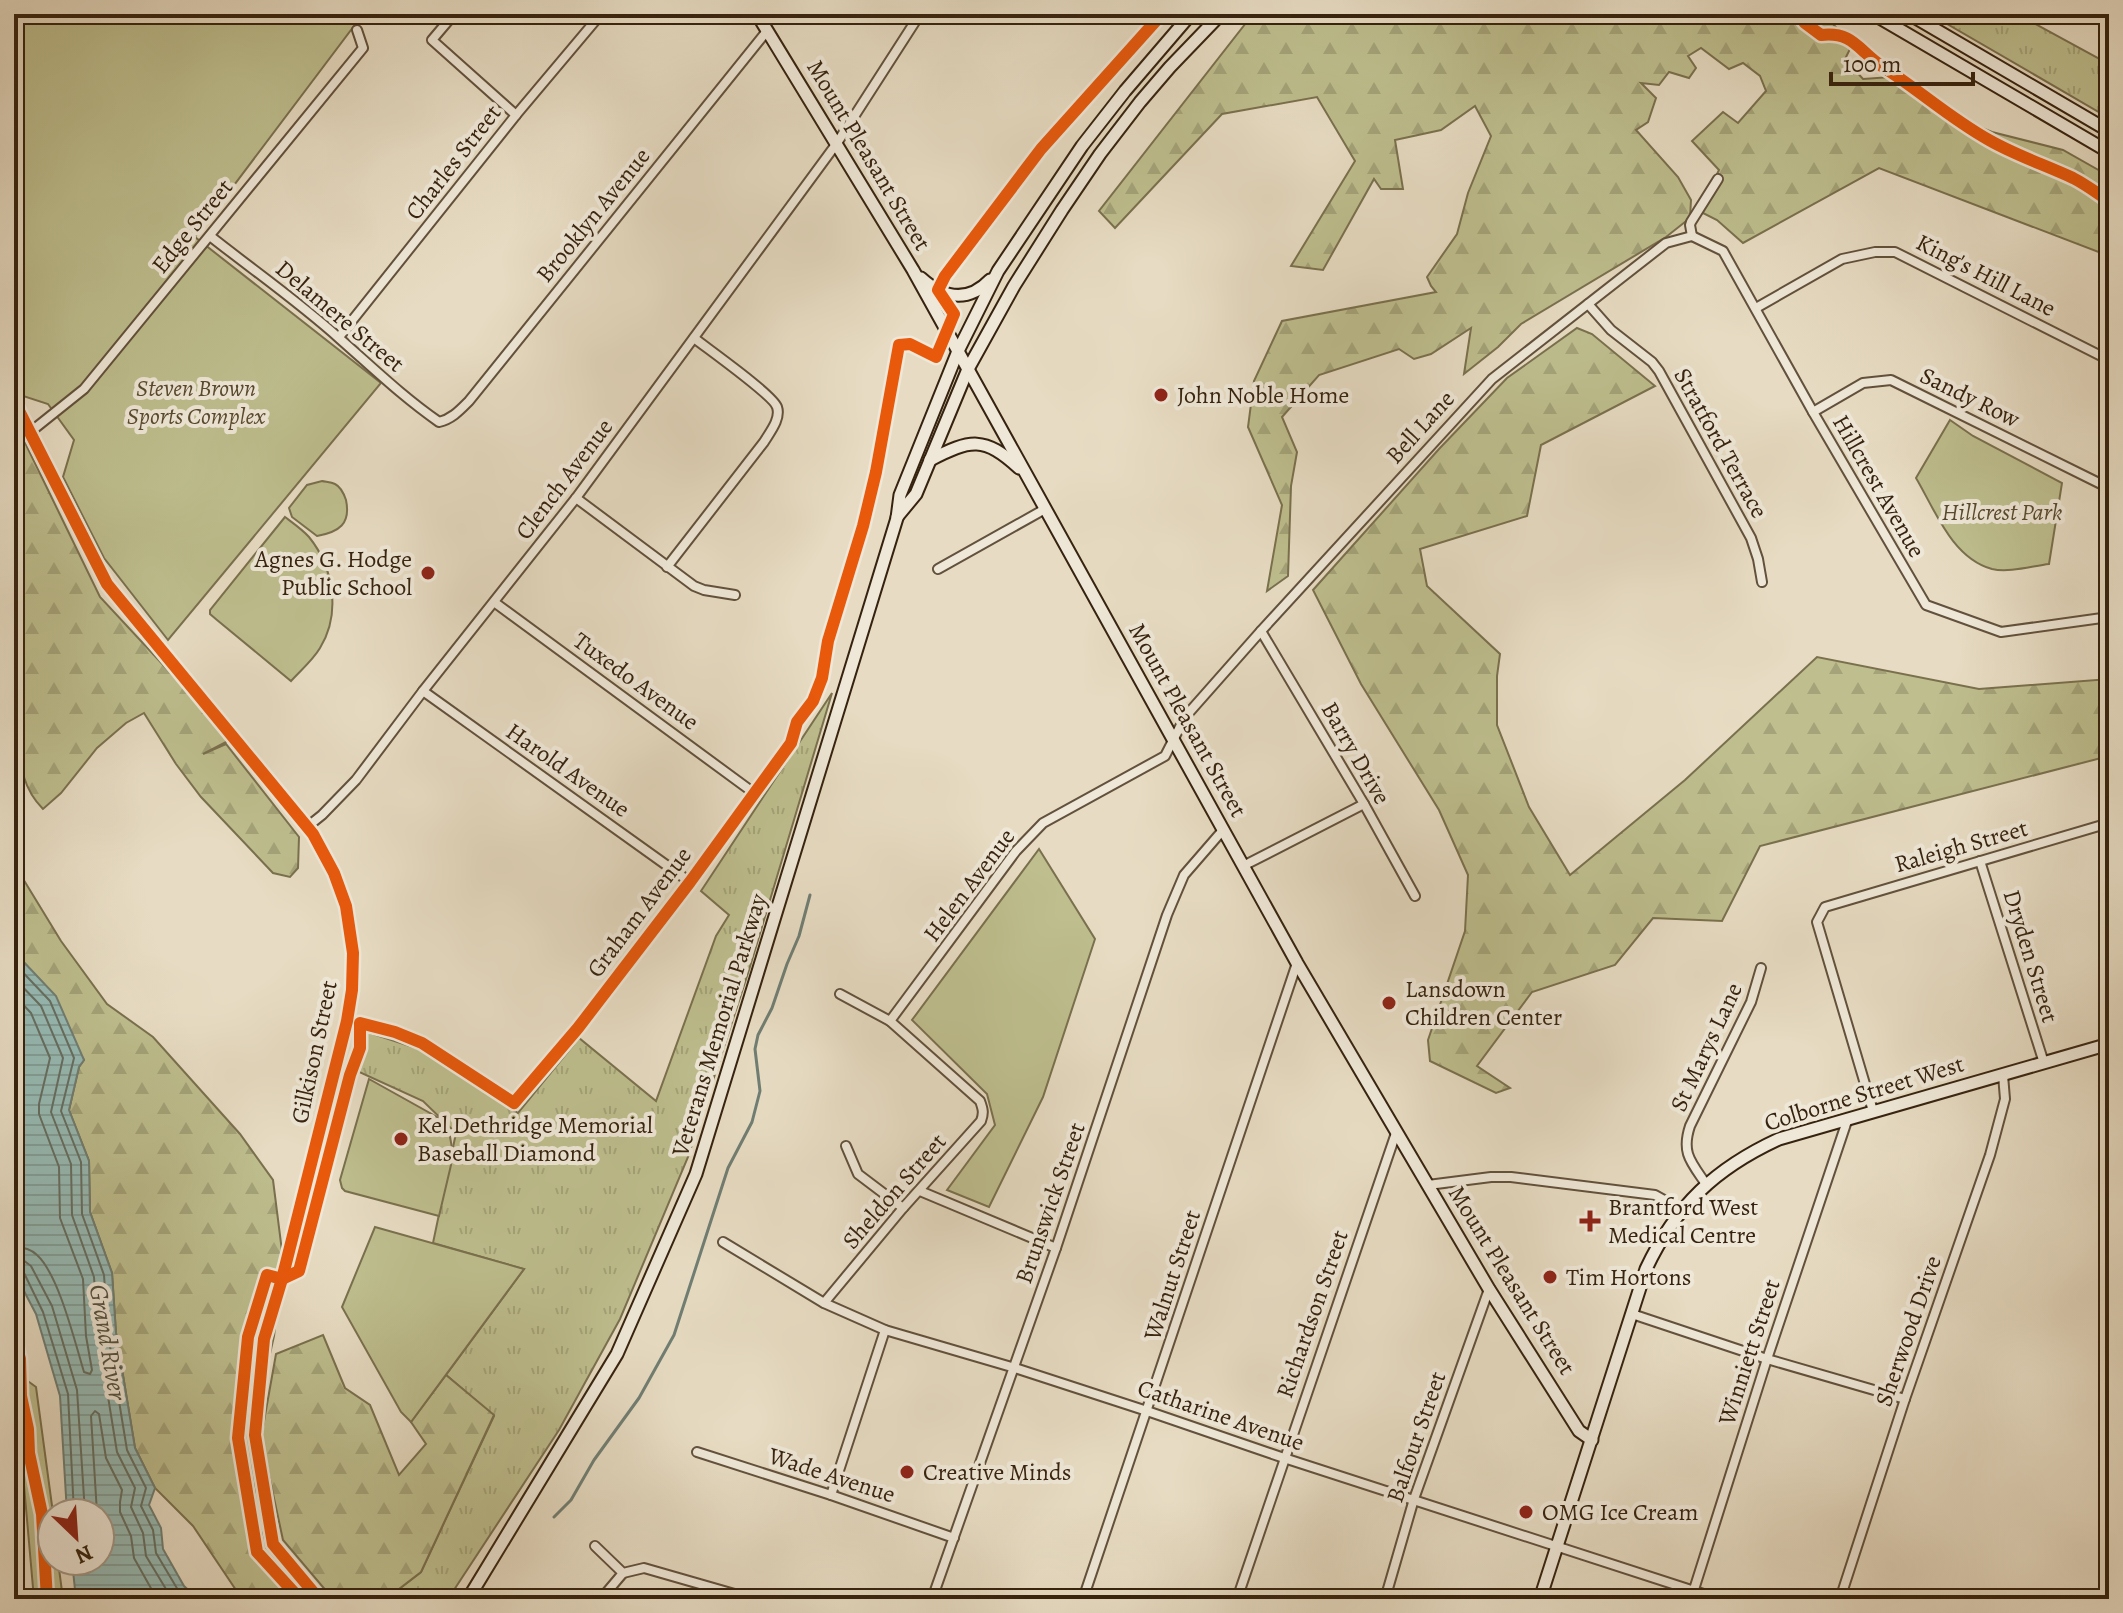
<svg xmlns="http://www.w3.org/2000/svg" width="2123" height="1613" font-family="Alegreya,serif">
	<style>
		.grass { fill: url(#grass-tufts); stroke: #7a704e; stroke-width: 2 }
		.forest { fill: url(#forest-firs); stroke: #7a704e; stroke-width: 2 }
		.park { fill: #bebe8e; stroke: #7a704e; stroke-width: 2 }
		.water { fill: url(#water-rules); stroke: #707e73; stroke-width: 2 }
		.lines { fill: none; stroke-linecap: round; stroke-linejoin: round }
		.shore { stroke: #666f62; stroke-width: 2 }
		.stream { stroke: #707e73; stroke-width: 3 }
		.street-casing { stroke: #62513c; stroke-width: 12 }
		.secondary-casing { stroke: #36230f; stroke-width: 15 }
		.street { stroke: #efe8d8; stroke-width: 8 }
		.secondary { stroke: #efe8d8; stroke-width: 11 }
		.cycleway-casing { stroke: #efe8d8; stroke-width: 17 }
		.cycleway { stroke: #e8590c; stroke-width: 12 }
		.poi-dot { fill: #8f2418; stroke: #efe8d8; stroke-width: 3 }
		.labels { text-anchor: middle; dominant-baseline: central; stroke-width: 8; stroke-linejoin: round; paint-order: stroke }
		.street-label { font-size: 24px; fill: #36230f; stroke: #efe8d8 }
		.park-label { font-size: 24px; font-style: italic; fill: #584a2f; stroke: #efe8d8 }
		.poi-label { font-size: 24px; fill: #36230f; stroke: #efe8d8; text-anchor: start }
		.water-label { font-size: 26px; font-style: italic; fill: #535141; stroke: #efe8d8 }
	</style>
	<defs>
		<pattern id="grass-tufts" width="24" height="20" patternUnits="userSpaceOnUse" patternTransform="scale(2)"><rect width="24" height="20" fill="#bebe8e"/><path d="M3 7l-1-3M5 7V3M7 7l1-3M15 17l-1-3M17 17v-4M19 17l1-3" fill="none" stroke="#a4a379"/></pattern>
		<pattern id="forest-firs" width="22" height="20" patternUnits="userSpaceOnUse" patternTransform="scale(2)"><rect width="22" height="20" fill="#bebe8e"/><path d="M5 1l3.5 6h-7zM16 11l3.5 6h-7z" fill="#a4a379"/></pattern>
		<pattern id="water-rules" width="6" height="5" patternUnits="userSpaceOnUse" patternTransform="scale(2)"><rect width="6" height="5" fill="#97bbb5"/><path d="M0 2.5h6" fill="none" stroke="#83a09a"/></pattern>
	</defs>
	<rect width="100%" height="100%" fill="#e7dcc3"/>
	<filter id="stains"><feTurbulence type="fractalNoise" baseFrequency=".0025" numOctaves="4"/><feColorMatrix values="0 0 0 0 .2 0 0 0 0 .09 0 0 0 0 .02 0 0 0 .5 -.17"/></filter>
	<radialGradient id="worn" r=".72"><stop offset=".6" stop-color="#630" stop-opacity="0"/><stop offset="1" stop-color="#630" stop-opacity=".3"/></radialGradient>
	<g class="grass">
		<path d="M1930 14H2017L2109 64V118Z"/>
		<path d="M832 693 749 970 688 1157 620 1319 559 1430 448 1599H386L421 1572 494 1416 446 1375 524 1269 433 1243 456 1133 423 1101 357 1071 367 1032 422 1050 518 1113 579 1038 656 1101 716 936 729 915 701 891Z"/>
	</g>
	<g class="forest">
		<path d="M1253 14H1824L1852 45 1845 59 1863 79 1891 77 1928 106 1992 132 2063 150 2109 176V256L1879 168 1743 243 1717 220 1699 211 1719 170 1692 141 1723 112 1738 123 1766 91 1760 76 1743 63 1729 69 1701 48 1688 56 1696 68 1689 78 1669 72 1659 85 1641 83 1656 98 1648 122 1636 130 1678 177 1691 200 1690 218 1666 237 1521 324 1498 347 1464 374 1471 328 1431 354 1414 359 1399 349 1319 375 1282 417 1297 452 1291 486 1288 576 1267 591 1282 505 1248 427 1254 381 1282 321 1436 292 1431 286 1427 277 1457 234 1468 193 1491 136 1475 106 1441 130 1395 140 1403 189H1381L1374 179 1323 270 1291 266 1355 161 1317 97 1222 114 1115 228 1099 211Z"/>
		<path d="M1577 328 1592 334 1655 386 1541 445 1527 516 1420 549 1427 586 1500 654 1497 676V725L1529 807 1570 875 1685 780 1817 657 1979 689 2109 679V756L1760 846 1722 921 1653 918 1615 965 1532 992 1477 1066 1510 1088 1496 1093 1430 1061 1428 1040 1465 931 1468 875 1439 810 1361 684 1313 590 1439 449 1507 378Z"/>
		<path d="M14 420 100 597 232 739 203 754 226 744 299 837 298 868 290 877 273 873 201 797 176 764 144 713 126 723 97 748 61 793 43 809C23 789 20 765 17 739L14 735Z"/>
		<path d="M14 864 61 941 107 1004 153 1037 240 1134 273 1180 283 1259 274 1336 260 1398 254 1462 256 1520 293 1599H242L193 1526 155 1488 135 1448 116 1333 112 1273 90 1212 89 1161 69 1110 79 1067 84 1060 14 949Z"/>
		<path d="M323 1335 345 1388 370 1405 399 1475 426 1444 411 1422 446 1375 494 1415 421 1572 386 1599H333L283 1540 261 1438 276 1354Z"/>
	</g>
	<g class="park">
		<path d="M14 14H363L195 237 381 383 168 640 104 558 63 477 74 440 48 404 20 395 14 380Z"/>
		<path d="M1950 420 1973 436 2062 483 2049 564C2032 566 2009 573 1992 569 1952 558 1935 510 1916 478Z"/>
		<path d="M322 481C326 482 331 482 335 484 341 487 344 494 346 500 351 524 339 532 317 536L292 517 289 508 307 485Z"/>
		<path d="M285 517C293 523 303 530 309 537 334 568 341 614 320 648 313 660 300 671 291 681L217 620 210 614V610Z"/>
		<path d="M1039 849 1095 939 1043 1097 989 1207 947 1190 995 1125 987 1094 912 1020Z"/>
		<path d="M369 1079 437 1117 449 1131 452 1148 451 1165 439 1216 345 1191 342 1188 340 1180Z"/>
		<path d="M375 1227 524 1269 411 1422 401 1412 342 1307Z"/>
		<path d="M14 1371 36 1387 53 1513 52 1561H58L63 1599H34L20 1440 14 1438Z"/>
	</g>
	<path class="water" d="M14 949 20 958 56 996 84 1060 79 1067 69 1110 89 1161 90 1212 112 1273 116 1333 135 1448 155 1488 149 1505 161 1528 163 1549 184 1586 198 1599H76L72 1561H100V1513H67L60 1396 36 1314 14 1272Z"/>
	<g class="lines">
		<g class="shore">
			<path d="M14 963 50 1001 74 1058 61 1111 81 1162 82 1214 104 1275 108 1334 127 1450 146 1488 141 1506 153 1530 156 1553 178 1590 186 1599"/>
			<path d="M14 978 41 1006 63 1058 51 1112 71 1164 72 1215 94 1277 98 1335 117 1452 135 1488 131 1507 143 1533 146 1556 172 1599"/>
			<path d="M14 995 31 1013 50 1058 39 1104V1114L59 1167 60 1218 83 1279 86 1336 92 1370 90 1374 84 1372C75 1343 59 1275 37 1255 31 1249 23 1247 14 1247"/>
			<path d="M14 1259 23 1260 31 1266 52 1306 77 1390 85 1513"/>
			<path d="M14 1269 20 1270 24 1273 43 1312 68 1394 74 1513"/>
			<path d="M97 1513 91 1416 95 1411 99 1414 106 1458 122 1490 120 1502V1512L131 1536 134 1558 157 1599"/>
		</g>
		<path class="stream" d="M554 1517 571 1500 594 1460 639 1398 674 1335 728 1168 752 1122 760 1091 755 1049 758 1035 772 1008 787 964 799 936 810 895"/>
		<g class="street-casing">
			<g id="street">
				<path d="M454 14 432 40 516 115"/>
				<path d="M210 236C253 270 299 302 340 339 373 368 403 397 439 422 452 419 460 410 469 401L767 31"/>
				<path d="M1692 236 1723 251 1813 412 1926 605 2001 632 2109 617"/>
				<path d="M1692 236 1690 225 1691 222 1718 179"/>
				<path d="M1588 304 1611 330 1652 362 1659 371 1751 538 1758 559 1762 582"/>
				<path d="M1756 308 1842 259 1875 252H1895L2109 360"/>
				<path d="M339 337 516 115 601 14"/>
				<path d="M14 401 107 584 313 834 334 873 346 906 353 953 352 990 347 1021 282 1279 264 1339 255 1435 273 1544 319 1599"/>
				<path d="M1813 412 1863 383 1891 380 2109 488"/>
				<path d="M29 433 84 389 363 48 357 30"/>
				<path d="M576 498 694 586 704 590 735 595"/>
				<path d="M667 567 764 442C770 432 781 419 777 407 773 395 708 349 694 338"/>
				<path d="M938 569 1045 509"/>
				<path d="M494 602 754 793"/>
				<path d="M1261 631 1364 804 1415 896"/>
				<path d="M423 691 690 882"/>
				<path d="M307 827 322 815 356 780 423 691 576 498 837 143 920 14"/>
				<path d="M1980 861 2044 1063"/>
				<path d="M1243 866 1364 804"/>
				<path d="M347 1021 384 1028 414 1039 514 1103 578 1028 690 882 791 743"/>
				<path d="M890 1021 1016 851 1043 823 1165 756 1185 717 1261 631 1492 379 1666 243 1692 236"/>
				<path d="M1873 1111 1817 922 1825 907 2109 823"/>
				<path d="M846 1146 858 1174 903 1208"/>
				<path d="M1706 1184C1691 1162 1681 1153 1690 1126L1751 1002 1761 968"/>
				<path d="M1428 1185 1491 1177H1511L1655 1195 1664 1200 1679 1212"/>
				<path d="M920 1191 1056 1248"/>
				<path d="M723 1242 824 1303 885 1330 1015 1368 1147 1411 1284 1458 1719 1599"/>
				<path d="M824 1303 903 1208 981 1121C984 1113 983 1109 980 1101L890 1021 840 994"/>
				<path d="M1632 1314 1767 1359 1905 1399"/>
				<path d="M697 1452 831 1495 954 1538"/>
				<path d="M831 1495 885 1330"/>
				<path d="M595 1546 623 1573 644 1568 752 1599"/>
				<path d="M601 1599 623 1573"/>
				<path d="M932 1599 1056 1248 1167 915 1184 875 1223 830"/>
				<path d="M1083 1599 1297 963"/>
				<path d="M1237 1599 1396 1133"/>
				<path d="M1385 1599 1414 1499 1489 1289"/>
				<path d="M1691 1599 1767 1359 1848 1118"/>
				<path d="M1840 1599 1905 1399 1990 1155 2005 1099 2003 1075"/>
			</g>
		</g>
		<g class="secondary-casing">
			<g id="secondary">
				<path d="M757 14 913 270 1297 963 1489 1289 1579 1431 1592 1440"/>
				<path d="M1873 14 2109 152"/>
				<path d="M1909 14 2109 131"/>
				<path d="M921 278C943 298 968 303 990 280"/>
				<path d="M930 460C971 439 984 436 1019 468"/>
				<path d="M897 517 916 494 968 369 1014 286 1062 210 1100 154 1140 102 1170 67 1221 14"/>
				<path d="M468 1599 617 1354 696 1174 897 518 900 495 958 351 998 271 1082 146 1125 91 1191 14"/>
				<path d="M1540 1599 1646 1269C1676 1205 1716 1168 1779 1139L2109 1044"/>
			</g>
		</g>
		<use href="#street" class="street"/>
		<use href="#secondary" class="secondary"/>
		<g class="cycleway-casing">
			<g id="cycleway">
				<path d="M1798 14 1805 23 1821 35C1854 31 1859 52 1883 67 1919 90 1951 119 1989 140 2015 155 2045 165 2073 178 2085 184 2097 193 2109 201"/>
				<path d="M14 401 107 584 313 834 334 873 346 906 353 953 352 990 347 1021 282 1279 264 1339 255 1435 273 1544 319 1599"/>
				<path d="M14 1338 20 1359 21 1396 28 1429 29 1453 42 1514 47 1599"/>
				<path d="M300 1599 257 1552 238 1438 248 1337 267 1275 282 1279 299 1271 350 1075 360 1048V1023L395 1032 422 1043 514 1103 578 1028 690 882 791 743 797 722 813 701 822 678 828 641 863 526 876 472 899 345 910 344 936 357 954 314 938 290 945 276 1041 149 1162 14"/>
			</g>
		</g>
		<use href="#cycleway" class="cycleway"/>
	</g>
	<g class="poi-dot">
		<circle cx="1161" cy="395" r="8"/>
		<circle cx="428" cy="573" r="8"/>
		<circle cx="1389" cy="1003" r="8"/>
		<circle cx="401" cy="1139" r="8"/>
		<path d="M1586 1209h8v8h8v8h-8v8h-8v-8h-8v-8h8z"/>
		<circle cx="1550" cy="1277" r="8"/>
		<circle cx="907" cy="1472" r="8"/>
		<circle cx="1526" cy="1512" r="8"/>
	</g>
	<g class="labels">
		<g class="street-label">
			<text transform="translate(869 155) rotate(59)">Mount Pleasant Street</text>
			<text transform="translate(453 162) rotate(-52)">Charles Street</text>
			<text transform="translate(593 215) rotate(-51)">Brooklyn Avenue</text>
			<text transform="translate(192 226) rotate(-51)">Edge Street</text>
			<text transform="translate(1986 275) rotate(27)">King's Hill Lane</text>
			<text transform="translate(340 316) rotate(40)">Delamere Street</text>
			<text transform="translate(1970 397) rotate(26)">Sandy Row</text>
			<text transform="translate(1420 427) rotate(-48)">Bell Lane</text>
			<text transform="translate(1721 443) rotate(61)">Stratford Terrace</text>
			<text transform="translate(564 479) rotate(-53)">Clench Avenue</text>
			<text transform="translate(1879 486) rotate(60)">Hillcrest Avenue</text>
			<text transform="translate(636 681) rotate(36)">Tuxedo Avenue</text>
			<text transform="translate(1188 720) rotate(61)">Mount Pleasant Street</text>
			<text transform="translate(1356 753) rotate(60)">Barry Drive</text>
			<text transform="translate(568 770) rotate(35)">Harold Avenue</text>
			<text transform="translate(1961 846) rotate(-16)">Raleigh Street</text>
			<text transform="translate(969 885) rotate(-53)">Helen Avenue</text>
			<text transform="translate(639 912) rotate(-53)">Graham Avenue</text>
			<text transform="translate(2031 956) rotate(73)">Dryden Street</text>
			<text transform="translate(719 1025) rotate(-73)">Veterans Memorial Parkway</text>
			<text transform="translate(1706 1047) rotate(-65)">St Marys Lane</text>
			<text transform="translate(314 1052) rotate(-78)">Gilkison Street</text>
			<text transform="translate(1864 1093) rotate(-17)">Colborne Street West</text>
			<text transform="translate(894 1191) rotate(-49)">Sheldon Street</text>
			<text transform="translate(1050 1203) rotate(-71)">Brunswick Street</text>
			<text transform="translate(1172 1275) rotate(-72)">Walnut Street</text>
			<text transform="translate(1512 1280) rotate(58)">Mount Pleasant Street</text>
			<text transform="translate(1312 1314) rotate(-71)">Richardson Street</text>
			<text transform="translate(1908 1331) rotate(-71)">Sherwood Drive</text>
			<text transform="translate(1749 1352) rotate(-72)">Winniett Street</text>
			<text transform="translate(1221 1415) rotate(19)">Catharine Avenue</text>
			<text transform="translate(1416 1437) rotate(-71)">Balfour Street</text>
			<text transform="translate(832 1475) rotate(18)">Wade Avenue</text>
		</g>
		<g class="park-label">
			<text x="196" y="388">Steven Brown<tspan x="196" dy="28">Sports Complex</tspan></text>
			<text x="2002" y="512">Hillcrest Park</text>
		</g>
		<g class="poi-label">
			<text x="1177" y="395">John Noble Home</text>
			<text x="412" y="559" text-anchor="end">Agnes G. Hodge<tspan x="412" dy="28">Public School</tspan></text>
			<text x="1405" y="989">Lansdown<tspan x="1405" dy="28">Children Center</tspan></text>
			<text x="417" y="1125">Kel Dethridge Memorial<tspan x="417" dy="28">Baseball Diamond</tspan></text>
			<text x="1608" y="1207">Brantford West<tspan x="1608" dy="28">Medical Centre</tspan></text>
			<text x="1566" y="1277">Tim Hortons</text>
			<text x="923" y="1472">Creative Minds</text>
			<text x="1542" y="1512">OMG Ice Cream</text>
		</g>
		<g class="water-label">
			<text transform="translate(108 1342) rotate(80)">Grand River</text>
		</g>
	</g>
	<rect width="2123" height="1613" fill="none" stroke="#e7dcc3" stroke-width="48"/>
	<rect x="16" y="16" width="2091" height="1581" fill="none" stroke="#36230f" stroke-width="4"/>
	<rect x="24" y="24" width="2075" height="1565" fill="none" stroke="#36230f" stroke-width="2"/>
	<g transform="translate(76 1537) rotate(155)"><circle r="38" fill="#efe8d8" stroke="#a59988" stroke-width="2"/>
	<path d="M0-6L14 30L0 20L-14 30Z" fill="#8f2418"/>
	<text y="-12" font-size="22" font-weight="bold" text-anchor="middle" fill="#36230f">N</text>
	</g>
	<path d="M1831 72v12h142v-12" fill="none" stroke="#36230f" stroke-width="4"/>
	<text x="1843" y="72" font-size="24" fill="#36230f" stroke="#efe8d8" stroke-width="6" paint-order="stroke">100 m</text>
	<rect width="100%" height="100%" filter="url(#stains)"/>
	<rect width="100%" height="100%" fill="url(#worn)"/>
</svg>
